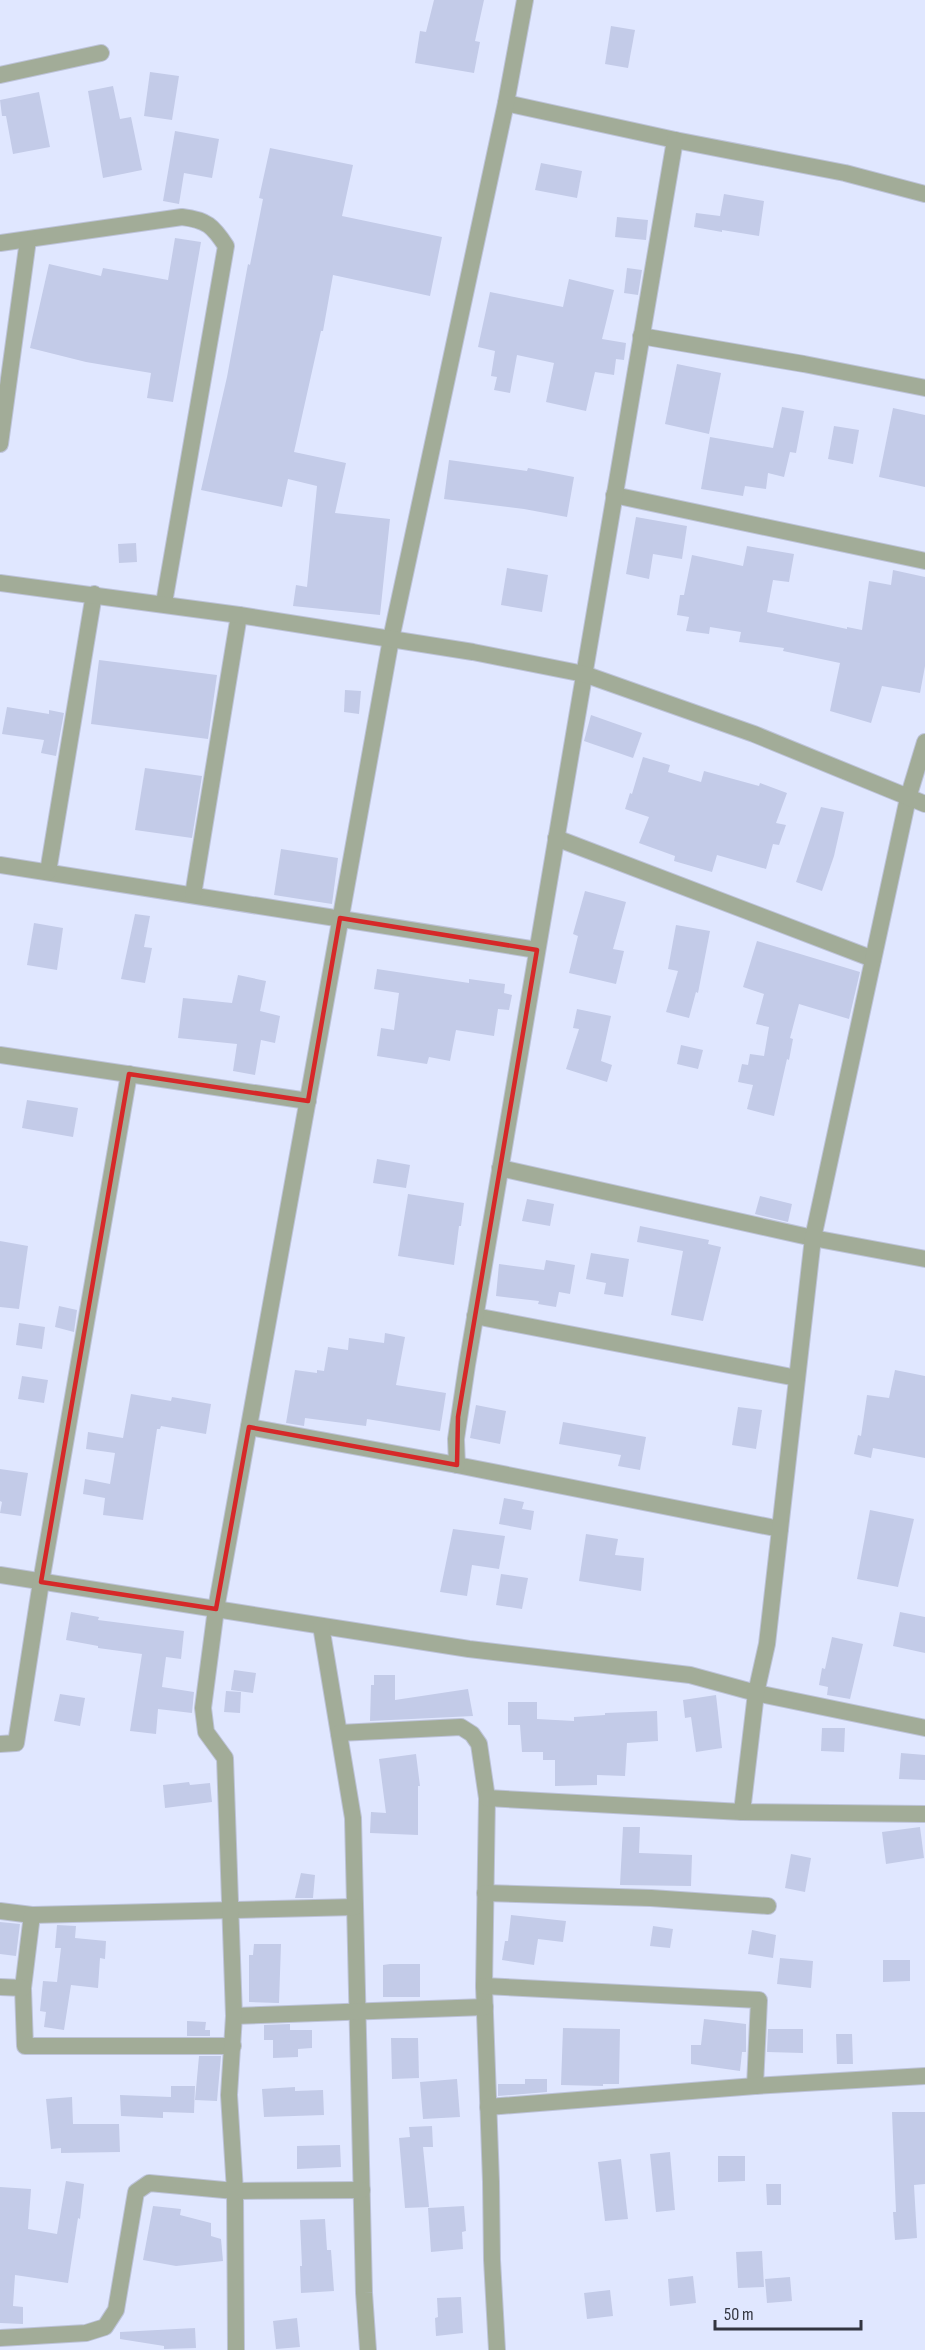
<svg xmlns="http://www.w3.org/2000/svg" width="925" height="2350" font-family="'Sofia Sans Condensed',sans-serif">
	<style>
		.building { fill: #c3cbe8 }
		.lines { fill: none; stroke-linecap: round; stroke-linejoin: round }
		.minor-casing { stroke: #bdc3d9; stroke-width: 18 }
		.tertiary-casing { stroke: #bdc3d9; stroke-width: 18 }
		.minor { stroke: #a2ac98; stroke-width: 16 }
		.tertiary { stroke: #a2ac98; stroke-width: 16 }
		.marked { fill: none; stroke: #d62828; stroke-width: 4.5; stroke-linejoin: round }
	</style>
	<rect width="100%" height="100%" fill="#e0e7ff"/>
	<g class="building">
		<path d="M434 0H484L475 41 480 42 474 73 415 63 420 31 426 32Z"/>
		<path d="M611 26 635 30 628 68 605 64Z"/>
		<path d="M150 72 179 76 172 120 144 116Z"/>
		<path d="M113 86 120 119 131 117 142 170 103 178 88 91Z"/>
		<path d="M39 92 50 147 13 154 6 116H2L0 100Z"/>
		<path d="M175 131 219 139 212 178 184 173 179 204 163 201Z"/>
		<path d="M270 148 353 165 342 216 442 237 430 296 333 275 323 331H321L294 452 346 463 335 513 390 519 380 615 293 606 296 585 307 587 317 486 288 479 282 507 201 490 227 377 248 264 250 265 263 199 259 198Z"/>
		<path d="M541 163 582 171 577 198 535 190Z"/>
		<path d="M724 194 764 201 759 236 722 230V232L694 227 696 213 720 216Z"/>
		<path d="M617 217 648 220 646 240 615 237Z"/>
		<path d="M175 238 201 242 173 402 147 398 151 373 86 362 30 348 49 264 101 276 103 268 168 280Z"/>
		<path d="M627 268 642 270 638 295 624 293Z"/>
		<path d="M569 279 614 290 602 339 626 343 624 360 616 359 614 375 595 372 586 411 546 402 554 363 517 355 510 393 494 390 497 377 491 376 495 351 478 347 490 292 563 307Z"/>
		<path d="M677 364 721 373 709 434 665 424Z"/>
		<path d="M782 407 804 411 796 453 790 452 784 477 768 473 766 489 745 486 743 496 701 489 710 437 773 448Z"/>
		<path d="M893 408 925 415V487L879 477Z"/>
		<path d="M834 426 859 430 853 464 828 459Z"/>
		<path d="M449 460 527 471 528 468 574 477 567 517 524 509 444 499Z"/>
		<path d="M636 517 687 526 682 559 653 554 649 579 626 574Z"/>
		<path d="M136 543 137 562 119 563 118 544Z"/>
		<path d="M747 546 794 554 789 582 773 580 767 612 847 629V627L862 630 869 581 891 585 893 570 925 577V666L920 693 882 686 871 723 830 711 840 663 783 651 784 648 739 642 741 632 710 627 709 634 686 631 689 617 677 615 680 595H684L692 555 743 566Z"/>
		<path d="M507 568 548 575 542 612 501 605Z"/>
		<path d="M99 660 217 675 208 739 91 724Z"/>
		<path d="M345 690 361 691 359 714 344 712Z"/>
		<path d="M7 707 49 714V710L64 713 56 756 41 753 44 740 2 734Z"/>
		<path d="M591 715 642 733 633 758 584 741Z"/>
		<path d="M643 757 670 765 668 772 701 782 704 771 759 786 760 783 787 793 776 823 786 825 779 845 773 844 766 869 717 855 712 872 674 861 675 856 639 843 649 817 625 809 630 793 632 794Z"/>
		<path d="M145 768 202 776 192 838 135 830Z"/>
		<path d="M821 807 844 812 834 856 822 891 796 882Z"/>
		<path d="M281 849 338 858 332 904 274 895Z"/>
		<path d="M585 891 626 902 613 949 624 951 616 984 569 973 578 936 573 934Z"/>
		<path d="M135 914 150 916 144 947 152 948 145 983 121 979Z"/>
		<path d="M34 923 63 928 57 970 27 965Z"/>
		<path d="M676 925 710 931 698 993 696 992 689 1018 666 1012 678 971 668 969Z"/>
		<path d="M757 941 860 972 849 1019 799 1004 790 1038 793 1039 789 1060 787 1059 774 1116 747 1109 753 1085 738 1082 742 1064 748 1065 750 1054 764 1056 769 1027 756 1024 764 994 743 987Z"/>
		<path d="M377 969 469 983V979L505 984 504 993 512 995 509 1010 498 1009 494 1036 456 1030 450 1061 429 1057 427 1064 377 1056 381 1028 394 1030 399 993 374 989Z"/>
		<path d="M238 975 266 981 260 1011 280 1016 275 1043 261 1040 255 1075 233 1071 237 1044 178 1038 183 998 232 1003Z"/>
		<path d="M577 1009 611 1016 601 1061 612 1065 607 1082 566 1069 579 1029 573 1028Z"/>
		<path d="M681 1045 703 1050 698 1069 677 1064Z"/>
		<path d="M27 1100 78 1108 73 1137 22 1128Z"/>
		<path d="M377 1159 410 1165 406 1188 373 1183Z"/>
		<path d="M408 1194 464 1203 461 1226H459L454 1265 398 1256Z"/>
		<path d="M760 1196 792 1204 788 1222 755 1214Z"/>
		<path d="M527 1199 554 1204 550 1226 522 1221Z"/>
		<path d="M640 1226 709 1240 708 1244 721 1247 703 1321 671 1315 683 1251 637 1242Z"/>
		<path d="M0 1241 28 1246 19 1309 0 1307Z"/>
		<path d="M591 1253 629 1259 623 1297 604 1294 606 1283 586 1279Z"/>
		<path d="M546 1260 575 1265 570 1294 559 1292 556 1307 538 1304 539 1301 496 1296 499 1264 544 1270Z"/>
		<path d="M59 1306 77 1310 74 1332 55 1327Z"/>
		<path d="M19 1323 45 1327 42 1349 16 1345Z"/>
		<path d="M385 1333 405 1337 396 1385 446 1393 440 1431 367 1419 366 1426 305 1418 304 1426 286 1423 295 1370 317 1373V1370L324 1371 328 1347 348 1350 349 1338 384 1343Z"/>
		<path d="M895 1370 925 1376V1458L873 1448 871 1458 854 1454 858 1435 861 1436 867 1395 889 1398Z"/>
		<path d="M22 1376 48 1380 44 1403 18 1399Z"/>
		<path d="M131 1394 171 1401 172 1397 211 1404 206 1434 161 1426 160 1429H157L143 1520 103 1515 105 1498 83 1494 85 1479 110 1484 115 1453 86 1449 88 1432 123 1438Z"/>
		<path d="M476 1405 506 1411 500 1444 470 1438Z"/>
		<path d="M738 1407 762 1410 756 1449 732 1445Z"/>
		<path d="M563 1422 646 1437 640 1470 618 1466 621 1455 559 1444Z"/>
		<path d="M0 1469 28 1473 21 1516 0 1513 2 1502 0 1501Z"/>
		<path d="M504 1498 524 1502 522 1509 534 1511 531 1530 499 1524Z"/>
		<path d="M870 1510 914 1519 898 1587 857 1579Z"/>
		<path d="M453 1529 505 1536 499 1569 472 1565 467 1596 440 1592Z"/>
		<path d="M586 1534 618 1539 615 1555 644 1558 641 1591 579 1581Z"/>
		<path d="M501 1574 528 1578 522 1609 496 1605Z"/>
		<path d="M71 1612 99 1617 98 1620 184 1631 181 1659 166 1657 162 1687 194 1692 192 1713 158 1709 156 1734 130 1731 142 1654 98 1648V1646L66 1640Z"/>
		<path d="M900 1612 925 1617V1653L893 1646Z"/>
		<path d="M832 1637 863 1644 850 1699 827 1695 828 1687 819 1685 822 1668 825 1669Z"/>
		<path d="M234 1670 256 1673 253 1693 231 1690Z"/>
		<path d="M374 1675H395V1700L468 1689 473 1716 370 1721 371 1685H374Z"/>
		<path d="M226 1691 241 1692 240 1713 224 1712Z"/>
		<path d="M60 1694 85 1698 80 1726 54 1721Z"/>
		<path d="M716 1695 722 1748 696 1752 691 1717 685 1718 683 1700Z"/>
		<path d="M508 1702H537V1719L574 1721V1717L605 1715V1713L657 1711 658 1741 627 1743 625 1776 597 1775V1785L555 1786V1760H543V1752H522L520 1725H508Z"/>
		<path d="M822 1728H845L844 1752 821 1751Z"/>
		<path d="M901 1753 925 1755V1780L899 1779Z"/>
		<path d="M416 1754 420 1786H418V1835L370 1833 371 1812 386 1813 379 1759Z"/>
		<path d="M189 1782 190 1785 210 1783 212 1802 165 1808 163 1785Z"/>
		<path d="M623 1827H640L639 1853 692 1855 691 1886 620 1885Z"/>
		<path d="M920 1827 924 1858 886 1864 882 1832Z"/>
		<path d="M791 1854 811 1858 805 1892 785 1888Z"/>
		<path d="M301 1873 315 1875 313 1898H295Z"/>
		<path d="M511 1915 566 1921 563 1942 538 1939 534 1965 502 1960 505 1941H508Z"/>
		<path d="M0 1922 20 1924 16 1956 0 1954Z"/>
		<path d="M57 1925 76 1926 75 1938 106 1941 105 1959 100 1958 98 1988 71 1985 64 2030 44 2027 46 2012 40 2011 43 1981 57 1982 61 1948H55Z"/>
		<path d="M653 1926 673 1929 670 1948 650 1946Z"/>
		<path d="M752 1930 776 1935 773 1958 748 1954Z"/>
		<path d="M254 1944H281L279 2003 249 2002V1955H253Z"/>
		<path d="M780 1958 813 1961 811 1988 777 1984Z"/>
		<path d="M883 1960H910V1981L883 1982Z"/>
		<path d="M390 1964H420V1997H383V1965Z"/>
		<path d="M704 2019 746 2024V2052H742L740 2071 691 2064V2045H701Z"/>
		<path d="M187 2021 206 2022 205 2030H210V2036H187Z"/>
		<path d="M290 2024V2030H312V2048L298 2049V2057L273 2058V2040H264V2025Z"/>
		<path d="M563 2028 620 2029 619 2084H603V2086L561 2085Z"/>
		<path d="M768 2029H803V2053L767 2052Z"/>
		<path d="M836 2034H852L853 2064H837Z"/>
		<path d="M391 2038H418L419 2078 392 2079Z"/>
		<path d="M199 2056H221L217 2101 195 2100Z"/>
		<path d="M457 2079 460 2117 423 2119 420 2082Z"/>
		<path d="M525 2079H547V2092L498 2096V2084H525Z"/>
		<path d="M171 2086H195L194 2113 163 2112V2118L121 2116 120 2095 171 2097Z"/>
		<path d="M295 2087V2091L323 2090 324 2115 264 2117 262 2089Z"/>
		<path d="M72 2097 73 2124H119L120 2152 61 2153V2148L51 2149 46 2099Z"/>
		<path d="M892 2112H925V2184L914 2185 917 2238 895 2240 893 2212H896Z"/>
		<path d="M432 2126 433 2147H423L429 2207 405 2208 399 2138 410 2137 409 2127Z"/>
		<path d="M340 2145 341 2167 297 2169V2146Z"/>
		<path d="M670 2152 675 2210 656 2212 650 2154Z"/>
		<path d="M718 2156H745V2181L718 2182Z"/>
		<path d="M621 2159 628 2219 605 2221 598 2162Z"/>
		<path d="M66 2181 84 2184 80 2219 78 2218 68 2283 15 2275 13 2306 23 2307V2324L0 2323V2187L31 2189 28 2229 57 2234Z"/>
		<path d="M766 2184H781V2205H767Z"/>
		<path d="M153 2206 181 2209 180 2215 211 2223V2236L221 2239 223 2261 176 2266 143 2260Z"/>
		<path d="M464 2206 466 2231 462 2232 463 2249 431 2252 428 2208Z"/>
		<path d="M325 2219 327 2250H331L334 2291 301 2293 300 2266H302L300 2220Z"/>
		<path d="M762 2251 764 2287 738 2288 736 2252Z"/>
		<path d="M693 2276 696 2303 670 2306 668 2279Z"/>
		<path d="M790 2277 792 2301 767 2303 765 2279Z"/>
		<path d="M610 2290 613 2316 587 2319 584 2293Z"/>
		<path d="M461 2297 463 2333 436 2336 435 2318 438 2317 437 2298Z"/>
		<path d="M297 2318 300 2347 276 2349 273 2321Z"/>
		<path d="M195 2328 196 2348 164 2349V2346L120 2339V2332Z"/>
	</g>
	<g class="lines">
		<g class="minor-casing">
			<g id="minor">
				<path d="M0 75 101 53"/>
				<path d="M506 103 675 140 845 173 925 194"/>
				<path d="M0 243 182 217C207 220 213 226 226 246L164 603"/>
				<path d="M641 336 804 364 925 388"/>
				<path d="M0 444 28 240"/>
				<path d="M614 495 925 561"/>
				<path d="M556 838 873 959"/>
				<path d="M0 865 537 950"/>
				<path d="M48 872 94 594"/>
				<path d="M193 895 239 615"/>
				<path d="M0 1055 308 1101"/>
				<path d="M500 1168 813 1238 925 1259"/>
				<path d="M475 1316 797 1378"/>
				<path d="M249 1427 457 1465 780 1529"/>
				<path d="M457 1465 456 1439 467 1365 675 140"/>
				<path d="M0 1575 469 1649 690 1675 756 1693 925 1728"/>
				<path d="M321 1626 353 1818 364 2293 368 2350"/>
				<path d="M339 1733 461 1727 472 1734 479 1744 487 1798 484 1986 491 2182 492 2260 497 2350"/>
				<path d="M0 1744 16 1743 41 1582 129 1074"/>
				<path d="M487 1798 742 1812 925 1814"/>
				<path d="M742 1812 756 1693 767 1644 813 1238 908 798 925 742"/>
				<path d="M485 1893 651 1898 768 1906"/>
				<path d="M0 1911 32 1915 355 1907"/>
				<path d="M32 1915 23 1988 25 2046H233"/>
				<path d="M484 1986 759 2000 755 2086"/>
				<path d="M0 1987 23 1988"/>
				<path d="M234 2016 485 2007"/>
				<path d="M488 2107 755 2086 925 2076"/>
				<path d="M0 2338 86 2333 105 2327 116 2310 136 2192 149 2183 235 2191 362 2190"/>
				<path d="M236 2350 235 2191 229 2095 234 2016 225 1758 206 1732 203 1708 216 1609 391 639 506 103 525 0"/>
			</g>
		</g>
		<g class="tertiary-casing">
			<path id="tertiary" d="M0 583 239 615 473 652 584 674 754 734 925 804"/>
		</g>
		<use href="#minor" class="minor"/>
		<use href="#tertiary" class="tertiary"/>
	</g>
	<path class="marked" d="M340 918 537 950 458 1417 457 1465 249 1427 216 1609 41 1582 129 1074 308 1101Z"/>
	<path d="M715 2320v9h146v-9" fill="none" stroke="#323540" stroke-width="3"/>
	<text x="724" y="2320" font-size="18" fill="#323540" stroke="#e0e7ff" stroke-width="4.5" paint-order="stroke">50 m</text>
</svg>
